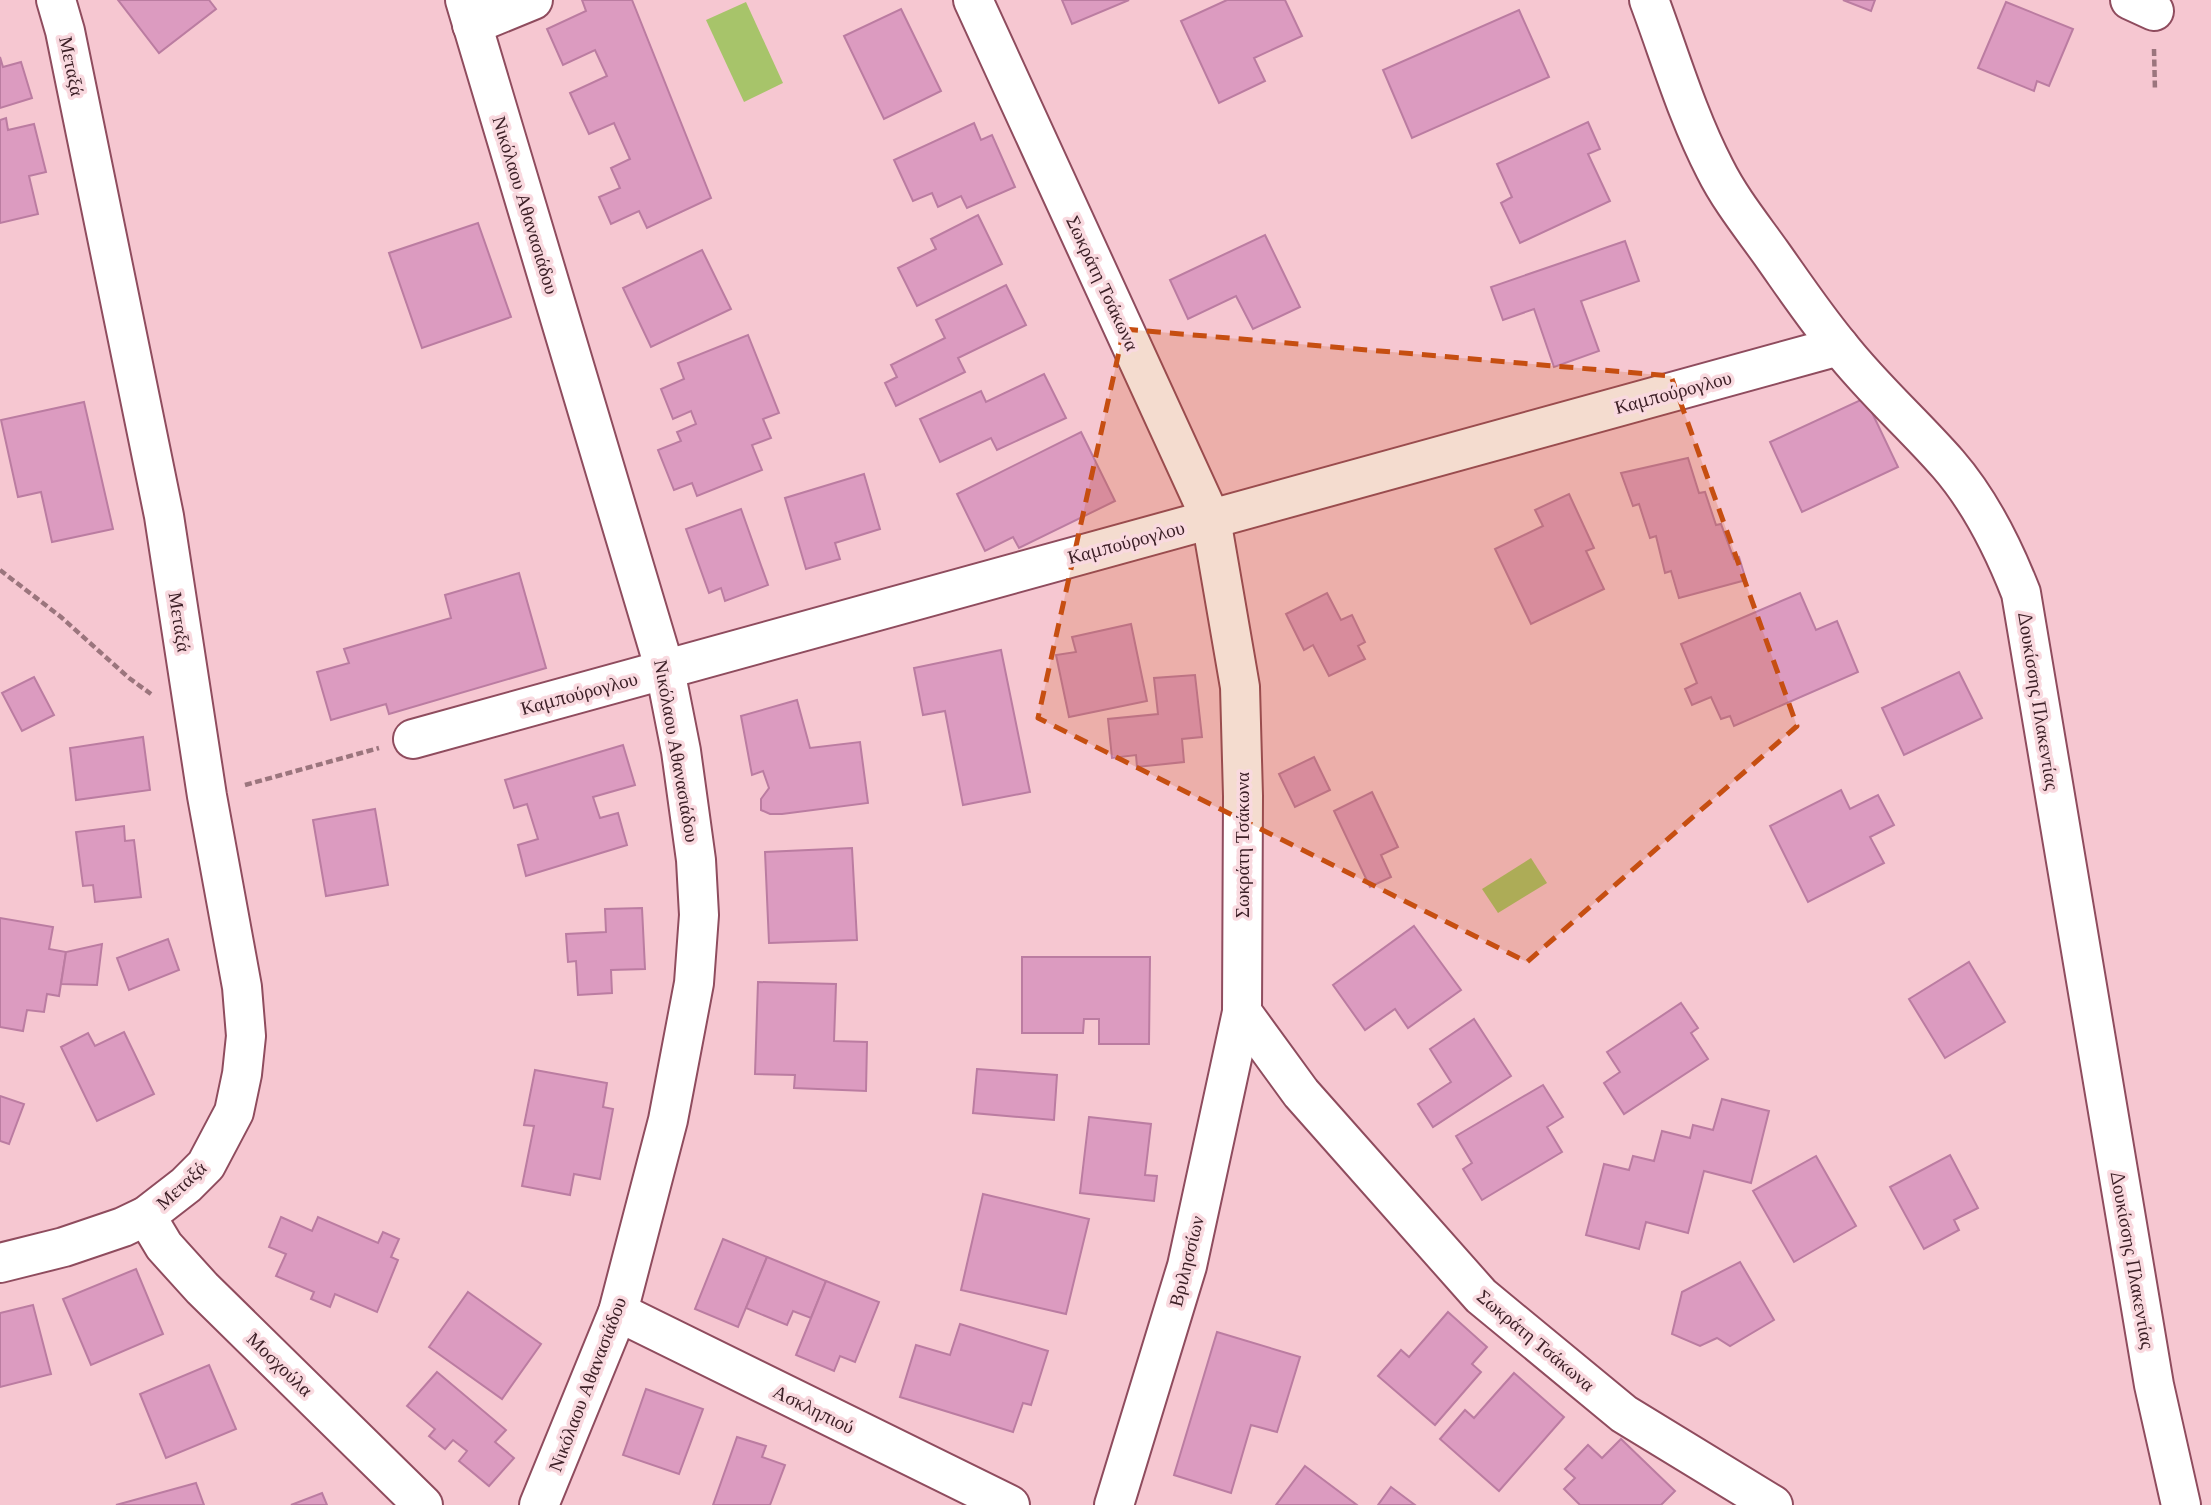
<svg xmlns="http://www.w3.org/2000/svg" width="2211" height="1505" font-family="Lora,serif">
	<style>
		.water { fill: #a7c46a }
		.building { fill: #dc9bc0; stroke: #bb7ca1; stroke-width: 2 }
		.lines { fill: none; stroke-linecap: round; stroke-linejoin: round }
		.minor-casing { stroke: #8f4c5e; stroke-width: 42 }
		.secondary-casing { stroke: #8f4c5e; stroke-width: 42 }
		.path { stroke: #9b757d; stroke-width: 4.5; stroke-dasharray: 7 3.5; stroke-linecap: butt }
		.minor { stroke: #fff; stroke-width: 38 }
		.secondary { stroke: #fff; stroke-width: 38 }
		.marked { fill: #c64e11; fill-opacity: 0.2; stroke: #c64e11; stroke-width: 5; stroke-dasharray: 14 9; stroke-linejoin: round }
		.labels { text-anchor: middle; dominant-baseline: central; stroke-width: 7; stroke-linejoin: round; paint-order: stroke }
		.street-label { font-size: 19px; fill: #3d2027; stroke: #f9d9df }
	</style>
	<rect width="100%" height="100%" fill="#f6c7d1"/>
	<g class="water">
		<path d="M746 2 783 83 744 102 706 20Z"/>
		<path d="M1531 858 1547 883 1498 913 1482 889Z"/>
	</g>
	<g class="building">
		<path d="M118 0H209L216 9 159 53Z"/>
		<path d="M582 0H632L711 198 647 228 639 211 611 224 599 197 620 188 611 168 630 159 614 123 589 134 570 93 607 76 595 50 563 65 547 29 586 11Z"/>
		<path d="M1062 0H1129L1072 24Z"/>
		<path d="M1227 0H1285L1302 36 1254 58 1265 81 1219 103 1181 21Z"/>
		<path d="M1843 0H1875L1871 11Z"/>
		<path d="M2006 2 2073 29 2049 86 2037 81 2034 91 1978 68Z"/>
		<path d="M901 9 941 91 884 119 844 36Z"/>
		<path d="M1519 10 1549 77 1412 138 1383 70Z"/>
		<path d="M0 57 3 67 21 62 32 98 0 108Z"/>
		<path d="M6 118 8 130 34 124 46 172 29 176 38 214 0 223V120Z"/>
		<path d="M1588 122 1600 149 1588 154 1610 201 1520 243 1501 203 1512 197 1497 164Z"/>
		<path d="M974 123 981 140 992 135 1015 187 967 208 961 196 938 207 932 193 913 201 894 160Z"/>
		<path d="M978 215 1002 264 917 306 898 268 936 249 931 239Z"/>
		<path d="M478 223 511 317 422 348 389 253Z"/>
		<path d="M1265 235 1300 307 1253 329 1236 296 1188 319 1170 280Z"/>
		<path d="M1625 241 1639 281 1581 301 1599 351 1554 367 1534 309 1503 320 1491 287Z"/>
		<path d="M702 250 731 309 651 347 623 288Z"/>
		<path d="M1006 285 1026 325 958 358 965 372 896 406 885 383 897 377 891 365 945 338 936 320Z"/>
		<path d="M748 335 779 413 763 419 771 438 752 445 762 470 697 496 692 483 674 490 658 450 681 441 677 432 696 424 691 411 673 419 661 389 684 379 678 363Z"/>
		<path d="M1044 374 1066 418 997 450 991 438 940 462 920 419 981 391 986 402Z"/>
		<path d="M1865 398 1898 467 1802 512 1770 442Z"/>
		<path d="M84 402 113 529 52 542 41 492 18 497 1 420Z"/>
		<path d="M1081 432 1115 501 1019 548 1013 537 985 551 957 494Z"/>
		<path d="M1688 458 1699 493 1705 492 1716 525 1721 524 1734 559 1739 557 1746 580 1679 598 1671 571 1665 573 1656 536 1650 538 1639 504 1633 506 1621 473Z"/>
		<path d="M864 474 880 529 835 543 840 559 806 569 785 498Z"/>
		<path d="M1569 494 1594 548 1586 551 1604 589 1531 624 1495 549 1543 526 1535 510Z"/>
		<path d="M741 509 768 585 725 601 721 588 709 593 686 529Z"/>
		<path d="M519 573 546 668 389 714 386 704 331 720 317 672 349 663 344 649 451 618 445 595Z"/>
		<path d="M1327 593 1341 620 1352 615 1365 642 1358 646 1365 659 1329 676 1313 645 1304 650 1286 614Z"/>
		<path d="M1800 593 1816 630 1837 621 1858 672 1734 726 1730 716 1721 719 1711 697 1692 705 1685 689 1697 683 1681 644Z"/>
		<path d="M1131 624 1147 701 1069 717 1056 655 1076 652 1072 637Z"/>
		<path d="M1001 650 1030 792 963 805 945 711 923 715 914 668Z"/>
		<path d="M1959 672 1982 718 1904 755 1882 708Z"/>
		<path d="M1195 675 1202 737 1182 739 1184 762 1137 767 1136 755 1112 758 1108 719 1158 714 1154 678Z"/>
		<path d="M34 677 54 715 22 731 2 693Z"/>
		<path d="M797 700 810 748 860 742 868 803 782 814H770L761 810V799L769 788 763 771 752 775 741 716Z"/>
		<path d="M143 737 150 790 76 800 70 748Z"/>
		<path d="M623 745 635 785 593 797 600 818 618 813 627 845 526 876 518 845 538 839 527 804 514 808 505 780Z"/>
		<path d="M1314 757 1330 790 1295 807 1279 774Z"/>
		<path d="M1841 790 1850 809 1878 795 1894 825 1870 837 1884 863 1808 902 1770 826Z"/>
		<path d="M1372 792 1398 847 1381 855 1391 877 1370 887 1334 811Z"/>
		<path d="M375 809 388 885 326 896 313 820Z"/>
		<path d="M124 826 125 841 134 840 141 897 95 902 93 885 83 886 76 832Z"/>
		<path d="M852 848 857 940 769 943 765 852Z"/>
		<path d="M642 908 645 969 611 970 612 993 578 995 576 961 568 962 566 934 606 932 605 909Z"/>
		<path d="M0 918 53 927 49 949 66 952 59 996 47 994 44 1012 27 1010 23 1031 0 1027Z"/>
		<path d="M1414 926 1461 990 1408 1028 1395 1009 1365 1030 1333 985Z"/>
		<path d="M168 939 179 970 129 990 117 958Z"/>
		<path d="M102 944 97 985 61 984 66 952Z"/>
		<path d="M1022 957H1150L1149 1044H1099V1019H1084L1083 1033H1022Z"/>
		<path d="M1969 962 2005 1022 1945 1058 1909 999Z"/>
		<path d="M758 982 836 984 834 1041 867 1042 866 1091 794 1088 795 1075 755 1074Z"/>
		<path d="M1681 1003 1698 1028 1691 1033 1708 1059 1624 1114 1604 1083 1620 1072 1607 1052Z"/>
		<path d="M1474 1019 1511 1076 1433 1127 1418 1104 1451 1082 1430 1049Z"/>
		<path d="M124 1032 154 1094 97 1121 61 1047 88 1033 95 1046Z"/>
		<path d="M977 1069 1057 1075 1054 1120 973 1113Z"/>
		<path d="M535 1070 607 1083 603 1107 613 1109 600 1179 574 1174 570 1195 522 1186 534 1126 524 1125Z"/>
		<path d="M1543 1085 1563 1117 1547 1127 1562 1152 1482 1200 1463 1169 1472 1163 1456 1136Z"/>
		<path d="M0 1096 24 1104 9 1144 0 1141Z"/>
		<path d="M1722 1099 1769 1111 1751 1183 1704 1171 1688 1233 1646 1222 1639 1249 1586 1235 1604 1164 1629 1170 1633 1156 1654 1161 1662 1131 1690 1138 1693 1125 1713 1130Z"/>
		<path d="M1089 1117 1151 1124 1145 1175 1157 1176 1154 1201 1080 1193Z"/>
		<path d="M1950 1155 1978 1208 1954 1220 1959 1230 1924 1249 1890 1187Z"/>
		<path d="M1816 1156 1856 1226 1794 1262 1753 1191Z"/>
		<path d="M983 1194 1089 1219 1066 1314 961 1290Z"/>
		<path d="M281 1217 312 1231 318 1217 378 1243 383 1232 399 1239 391 1257 398 1260 377 1312 335 1294 330 1307 311 1299 314 1292 276 1276 286 1254 269 1247Z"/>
		<path d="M723 1239 767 1257 738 1327 695 1309Z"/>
		<path d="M767 1257 826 1281 811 1318 793 1311 787 1325 746 1308Z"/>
		<path d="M1740 1262 1774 1320 1730 1346 1717 1338 1700 1346 1672 1334 1682 1292Z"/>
		<path d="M136 1269 163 1334 91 1365 63 1299Z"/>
		<path d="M826 1281 879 1302 855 1362 840 1356 834 1371 796 1355Z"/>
		<path d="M468 1292 541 1344 502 1399 429 1347Z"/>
		<path d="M33 1305 51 1374 0 1387V1313Z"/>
		<path d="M1448 1312 1487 1347 1472 1364 1481 1372 1435 1425 1378 1376 1401 1350 1409 1357Z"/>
		<path d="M960 1324 1048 1351 1031 1405 1023 1403 1013 1432 900 1397 916 1345 950 1355Z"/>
		<path d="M1217 1332 1300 1357 1277 1432 1251 1425 1231 1493 1174 1475Z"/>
		<path d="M209 1365 236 1429 166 1458 140 1394Z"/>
		<path d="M437 1372 506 1430 495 1442 514 1458 489 1486 459 1461 467 1451 453 1440 445 1449 429 1436 435 1429 407 1406Z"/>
		<path d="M1514 1373 1564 1417 1499 1491 1440 1439 1465 1410 1474 1418Z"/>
		<path d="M646 1389 703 1409 679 1474 623 1455Z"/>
		<path d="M737 1437 766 1446 762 1457 785 1465 770 1505H713Z"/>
		<path d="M1621 1439 1675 1491 1661 1505H1580L1564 1489 1575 1478 1565 1469 1588 1445 1602 1458Z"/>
		<path d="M1305 1466 1357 1505H1276Z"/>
		<path d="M196 1483 204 1505H116Z"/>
		<path d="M1391 1487 1415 1505H1378Z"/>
		<path d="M322 1493 327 1505H291Z"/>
	</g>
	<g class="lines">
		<g class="minor-casing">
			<g id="minor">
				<path d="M465 0 665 670 681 751 696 860 699 915 694 983 668 1120 618 1312 539 1505"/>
				<path d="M973 0 1211 519 1240 687 1243 796 1242 1012 1301 1093 1481 1296 1624 1414 1773 1505"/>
				<path d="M2130 0 2154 11"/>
				<path d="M472 25 533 0"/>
				<path d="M413 739 1839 346"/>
				<path d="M146 1216 164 1246 202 1288 423 1505"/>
				<path d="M0 1263 64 1247 123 1227 146 1216 186 1185 206 1165 234 1112 242 1074 246 1036 242 987 207 796 164 516 65 31 56 0"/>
				<path d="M618 1312 1010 1505"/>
				<path d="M1114 1505 1187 1266 1242 1012"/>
			</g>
		</g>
		<g class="secondary-casing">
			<path id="secondary" d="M1649 0C1670 56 1687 115 1715 169 1730 199 1751 225 1771 253 1793 284 1815 317 1840 347 1873 389 1913 424 1948 464 1981 502 2003 547 2021 593L2154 1385 2181 1505"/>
		</g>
		<g class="path">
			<path d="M2154 49 2155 91"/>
			<path d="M0 570 61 617 129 678 151 694"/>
			<path d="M245 785 379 748"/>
		</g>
		<use href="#minor" class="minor"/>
		<use href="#secondary" class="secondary"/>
	</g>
	<path class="marked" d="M1124 329 1671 376 1797 726 1527 962 1038 718Z"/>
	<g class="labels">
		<g class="street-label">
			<text transform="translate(72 66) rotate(78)">Μεταξά</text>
			<text transform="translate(526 205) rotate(73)">Νικόλαου Αθανασιάδου</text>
			<text transform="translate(1103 283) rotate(65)">Σωκράτη Τσάκωνα</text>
			<text transform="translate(1673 392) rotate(-15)">Καμπούρογλου</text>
			<text transform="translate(1126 542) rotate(-15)">Καμπούρογλου</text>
			<text transform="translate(180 622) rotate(81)">Μεταξά</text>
			<text transform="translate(579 693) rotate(-15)">Καμπούρογλου</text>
			<text transform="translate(2039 701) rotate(81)">Δουκίσσης Πλακεντίας</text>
			<text transform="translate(677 751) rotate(80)">Νικόλαου Αθανασιάδου</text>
			<text transform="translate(1242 845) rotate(-90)">Σωκράτη Τσάκωνα</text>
			<text transform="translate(181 1185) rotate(-43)">Μεταξά</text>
			<text transform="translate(2133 1260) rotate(80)">Δουκίσσης Πλακεντίας</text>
			<text transform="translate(1186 1261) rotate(-76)">Βριλησσίων</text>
			<text transform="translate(1536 1340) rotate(40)">Σωκράτη Τσάκωνα</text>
			<text transform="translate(280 1364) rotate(44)">Μοσχούλα</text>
			<text transform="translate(587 1384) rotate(-69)">Νικόλαου Αθανασιάδου</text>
			<text transform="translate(814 1409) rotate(26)">Ασκληπιού</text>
		</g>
	</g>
</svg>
